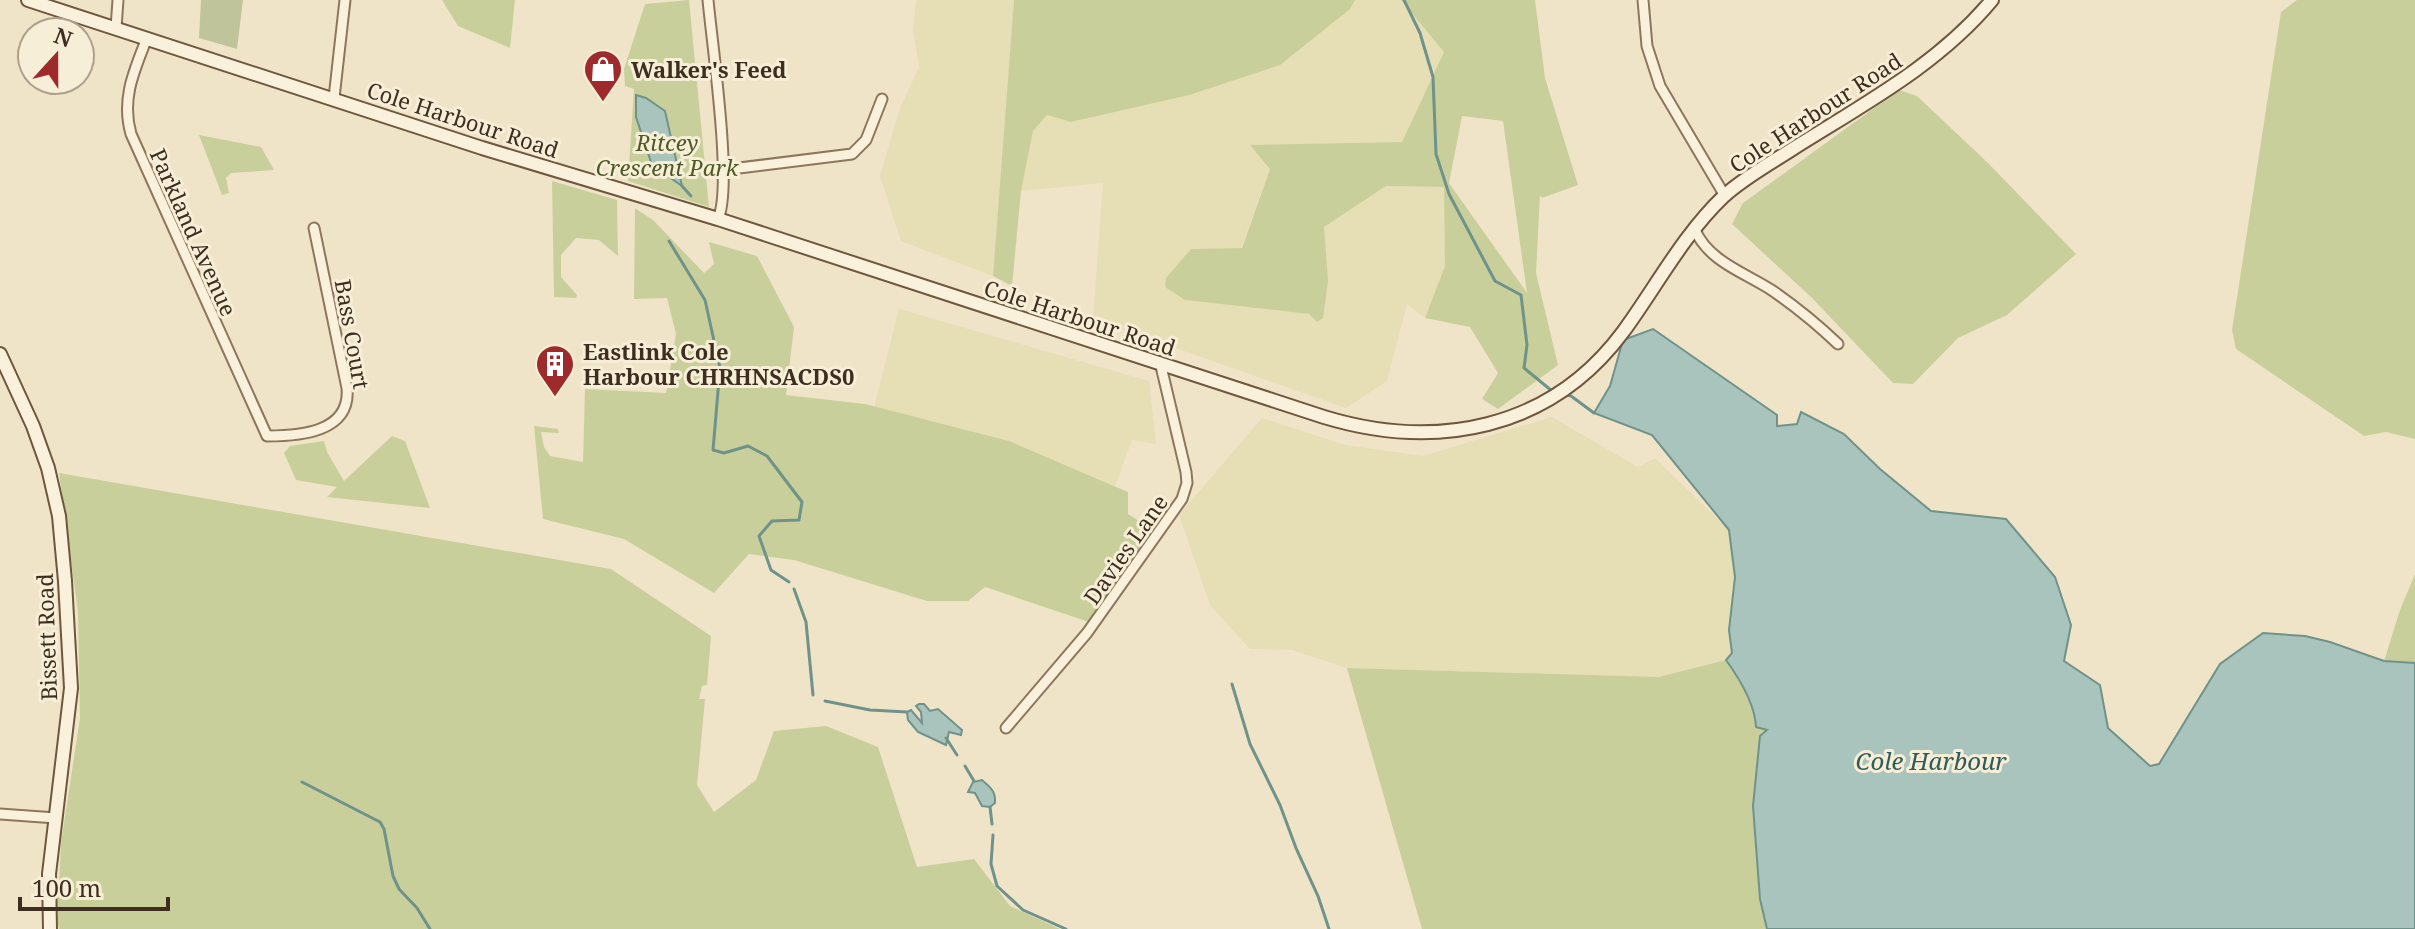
<svg xmlns="http://www.w3.org/2000/svg" width="2415" height="929" font-family="'Noto Serif',serif">
	<style>
		.farmland { fill: #e6deb5 }
		.green { fill: #c9cf9b; fill-rule: evenodd }
		.cemetery { fill: #bfc49a }
		.water { fill: #a9c4bc; stroke: #6f938a; stroke-width: 2 }
		.lines { fill: none; stroke-linecap: round; stroke-linejoin: round }
		.stream { stroke: #6f938a; stroke-width: 3 }
		.minor-casing { stroke: #8d765c; stroke-width: 13 }
		.secondary-casing { stroke: #6f573f; stroke-width: 16 }
		.minor { stroke: #faf1dc; stroke-width: 9 }
		.secondary { stroke: #faf1dc; stroke-width: 12 }
		.labels { text-anchor: middle; dominant-baseline: central; stroke-width: 6; stroke-linejoin: round; paint-order: stroke }
		.poi-label { font-size: 22px; font-weight: bold; fill: #3d2e20; stroke: #f7eed8; text-anchor: start }
		.street-label { font-size: 22px; fill: #3d2e20; stroke: #f7eed8 }
		.park-label { font-size: 22px; font-style: italic; fill: #4d5a26; stroke: #f7eed8 }
		.water-label { font-size: 24px; font-style: italic; fill: #2f5d5a; stroke: #f7eed8 }
	</style>
	<rect width="100%" height="100%" fill="#f0e4c8"/>
	<g class="farmland">
		<path d="M916 0H1014L993 276 901 241 880 176 899 111 919 67 913 31Z"/>
		<path d="M1355 0H1401L1444 52 1402 142 1251 145 1270 168 1241 248 1191 249 1165 287 1185 300 1309 314 1324 227 1386 186 1445 187V266L1425 318 1407 304 1387 381 1346 408 1093 319 1103 183 1021 191 1033 131 1047 115 1072 122 1132 108 1350 9Z"/>
		<path d="M899 309 1149 381 1156 444 1132 440 1115 486 1009 441 874 407Z"/>
		<path d="M1552 417 1638 467 1655 458 1729 530 1735 577 1729 630 1732 653 1726 660 1659 677 1347 668 1292 650 1250 649 1210 605 1179 515 1262 418 1345 445 1423 456Z"/>
	</g>
	<g class="green">
		<path d="M442 0H515L510 48 458 26Z"/>
		<path d="M689 0 709 207 628 181 634 89 625 86 624 69 645 4Z"/>
		<path d="M1014 0H1355L1350 9 1280 65 1189 95 1071 122 1047 115 1033 131 1021 191 1012 286 993 276Z"/>
		<path d="M1401 0H1535L1545 78 1578 185 1542 198 1540 195 1536 273 1558 365 1498 409 1482 399 1498 373 1470 327 1425 318 1445 266 1444 187 1386 186 1324 227 1328 281 1323 318 1317 322 1309 314 1185 300 1165 287 1166 278 1191 249 1242 248 1270 169 1250 145 1402 142 1444 52ZM1462 116 1503 121 1527 293 1449 183Z"/>
		<path d="M2297 0H2415V439L2386 432 2364 436 2236 349 2232 330 2281 12Z"/>
		<path d="M1899 90 1917 96 1988 163 2076 254 2007 315 1958 338 1913 384 1893 383 1812 298 1732 224 1743 203Z"/>
		<path d="M199 135 261 147 274 170 231 173 226 178 229 193 222 195Z"/>
		<path d="M552 181 617 200 618 256 599 240 576 238 561 255V277L577 295 576 298 554 297Z"/>
		<path d="M635 208 654 221 704 273 714 264 709 242 757 256 794 327 786 395 865 404 1009 441 1128 492V514L1152 529 1089 622 985 587 968 601H927L794 560 749 554 714 593 624 539 543 519 534 426 558 429 559 433 541 432 544 447 550 456 583 462 585 389 666 393 676 334 667 298 634 299Z"/>
		<path d="M1653 329 1777 415V426L1797 424 1801 412 1844 434 1880 469 1931 511 2006 519 2055 577 2071 625 2064 661 2100 685 2108 728 2150 766 2159 764 2220 664 2263 633C2310 636 2340 645 2384 661L2400 610 2415 574V929H1422L1347 668 1659 677 1726 660 1732 653 1729 630 1735 577 1729 530 1652 435 1594 413 1610 386 1623 340Z"/>
		<path d="M392 436 405 441 430 508 327 497 337 487 296 480 284 453 290 446 324 441 327 452 344 481Z"/>
		<path d="M59 473 611 569 711 636 707 685 702 686 699 699H705L697 785 714 812 756 780 774 731 826 726 878 747 917 867 974 859 1010 906 1060 929H59L51 901 59 885 61 843 80 718 78 612Z"/>
	</g>
	<path class="cemetery" d="M201 0H243L237 49 199 38Z"/>
	<g class="water">
		<path d="M636 95 646 98 665 111 682 186 652 165 636 117Z"/>
		<path d="M1653 329 1777 415V426L1797 424 1801 412 1844 434 1880 469 1931 511 2006 519 2055 577 2071 625 2064 661 2100 685 2108 728 2150 766 2159 764 2220 664 2263 633 2305 636 2330 642 2384 661 2415 663V929H1767L1760 899 1753 806 1760 736 1767 730 1756 727C1755 704 1739 678 1726 660L1732 653 1729 630 1735 577 1729 530 1652 435 1594 413 1610 386 1623 340Z"/>
		<path d="M919 704H924L930 711 938 709 962 730 961 735 949 732 946 745 918 732 908 720 907 712 911 710 922 723 921 712 916 706Z"/>
		<path d="M982 780C990 787 996 791 995 803L990 807 982 806 975 793 968 792 973 782Z"/>
	</g>
	<g class="lines">
		<g class="stream">
			<path d="M1404 0 1420 33 1433 77 1436 154 1449 194 1495 281 1521 295 1527 345 1524 368 1552 391"/>
			<path d="M682 186 691 196"/>
			<path d="M669 241 705 300 720 368 713 450 724 453 748 446 767 456 802 502 799 520 772 521 759 536 771 570 789 582"/>
			<path d="M1564 394 1571 396 1594 413"/>
			<path d="M794 589 806 622 813 695"/>
			<path d="M1232 684 1250 744 1280 805 1296 848 1318 896 1329 929"/>
			<path d="M825 701 870 710 907 712"/>
			<path d="M946 738 957 755"/>
			<path d="M965 766 974 781"/>
			<path d="M302 782 380 822 384 829 393 876 399 889 417 908 430 929"/>
			<path d="M990 807 992 824"/>
			<path d="M993 835 991 864 997 886 1023 910 1066 929"/>
		</g>
		<g class="minor-casing">
			<g id="minor">
				<path d="M708 0C712 44 733 186 718 219"/>
				<path d="M1643 0 1647 46 1660 86 1725 196"/>
				<path d="M116 28 118 0"/>
				<path d="M147 38C134 71 121 99 131 134L267 436C301 436 351 432 347 388L314 228"/>
				<path d="M334 98 345 0"/>
				<path d="M723 170 852 154 866 140 882 99"/>
				<path d="M1695 230C1709 262 1746 273 1773 291 1796 307 1818 325 1838 344"/>
				<path d="M1006 728 1087 633 1182 499 1187 483 1186 472 1160 362"/>
				<path d="M0 814 56 818"/>
			</g>
		</g>
		<g class="secondary-casing">
			<g id="secondary">
				<path d="M28 0 482 148 718 219 1324 417C1436 451 1550 430 1623 332 1656 287 1683 235 1724 196 1745 177 1771 163 1794 148 1864 104 1939 64 1992 0"/>
				<path d="M0 354 33 426 48 468 59 516 65 581 71 688 49 874 50 929"/>
			</g>
		</g>
		<use href="#minor" class="minor"/>
		<use href="#secondary" class="secondary"/>
	</g>
	<defs>
		<g id="shop-pin" transform="scale(2)"><path d="M0 17L-7.5 6A9.5 9.5 0 1 1 7.5 6Z" fill="#9e2a2b" stroke="#f7eed8"/><path d="M-5-2.5h2.3a2.7 3.5 0 0 1 5.4 0H5L5.5 6h-11ZM-1.5-2.5h3a1.5 2.3 0 0 0-3 0Z" fill="#fff"/></g>
		<g id="building-pin" transform="scale(2)"><path d="M0 17L-7.5 6A9.5 9.5 0 1 1 7.5 6Z" fill="#9e2a2b" stroke="#f7eed8"/><path d="M-4-6H4V6H1V3H-1V6H-4ZM-2.5-4.3h1.7v1.8h-1.7ZM.8-4.3h1.7v1.8H.8ZM-2.5-1h1.7V.8h-1.7ZM.8-1h1.7V.8H.8Z" fill="#fff"/></g>
	</defs>
	<g fill-rule="evenodd">
		<use href="#shop-pin" x="603" y="69"/>
		<use href="#building-pin" x="555" y="364"/>
	</g>
	<g class="labels">
		<g class="poi-label">
			<text x="631" y="69">Walker's Feed</text>
			<text x="583" y="351">Eastlink Cole<tspan x="583" dy="25">Harbour CHRHNSACDS0</tspan></text>
		</g>
		<g class="street-label">
			<text transform="translate(1815 112) rotate(-33)">Cole Harbour Road</text>
			<text transform="translate(463 119) rotate(18)">Cole Harbour Road</text>
			<text transform="translate(194 232) rotate(66)">Parkland Avenue</text>
			<text transform="translate(1080 317) rotate(18)">Cole Harbour Road</text>
			<text transform="translate(353 334) rotate(80)">Bass Court</text>
			<text transform="translate(1125 549) rotate(-55)">Davies Lane</text>
			<text transform="translate(46 637) rotate(-92)">Bissett Road</text>
		</g>
		<g class="park-label">
			<text x="667" y="142">Ritcey<tspan x="667" dy="25">Crescent Park</tspan></text>
		</g>
		<g class="water-label">
			<text x="1931" y="760">Cole Harbour</text>
		</g>
	</g>
	<g transform="translate(56 56) rotate(21)"><circle r="38" fill="#f7eed8" stroke="#ada18e" stroke-width="2"/>
	<path d="M0-6L14 30L0 20L-14 30Z" fill="#9e2a2b"/>
	<text y="-12" font-size="22" font-weight="bold" text-anchor="middle" fill="#3d2e20">N</text>
	</g>
	<path d="M20 897v12h148v-12" fill="none" stroke="#3d2e20" stroke-width="4"/>
	<text x="32" y="897" font-size="24" fill="#3d2e20" stroke="#f7eed8" stroke-width="6" paint-order="stroke">100 m</text>
</svg>
